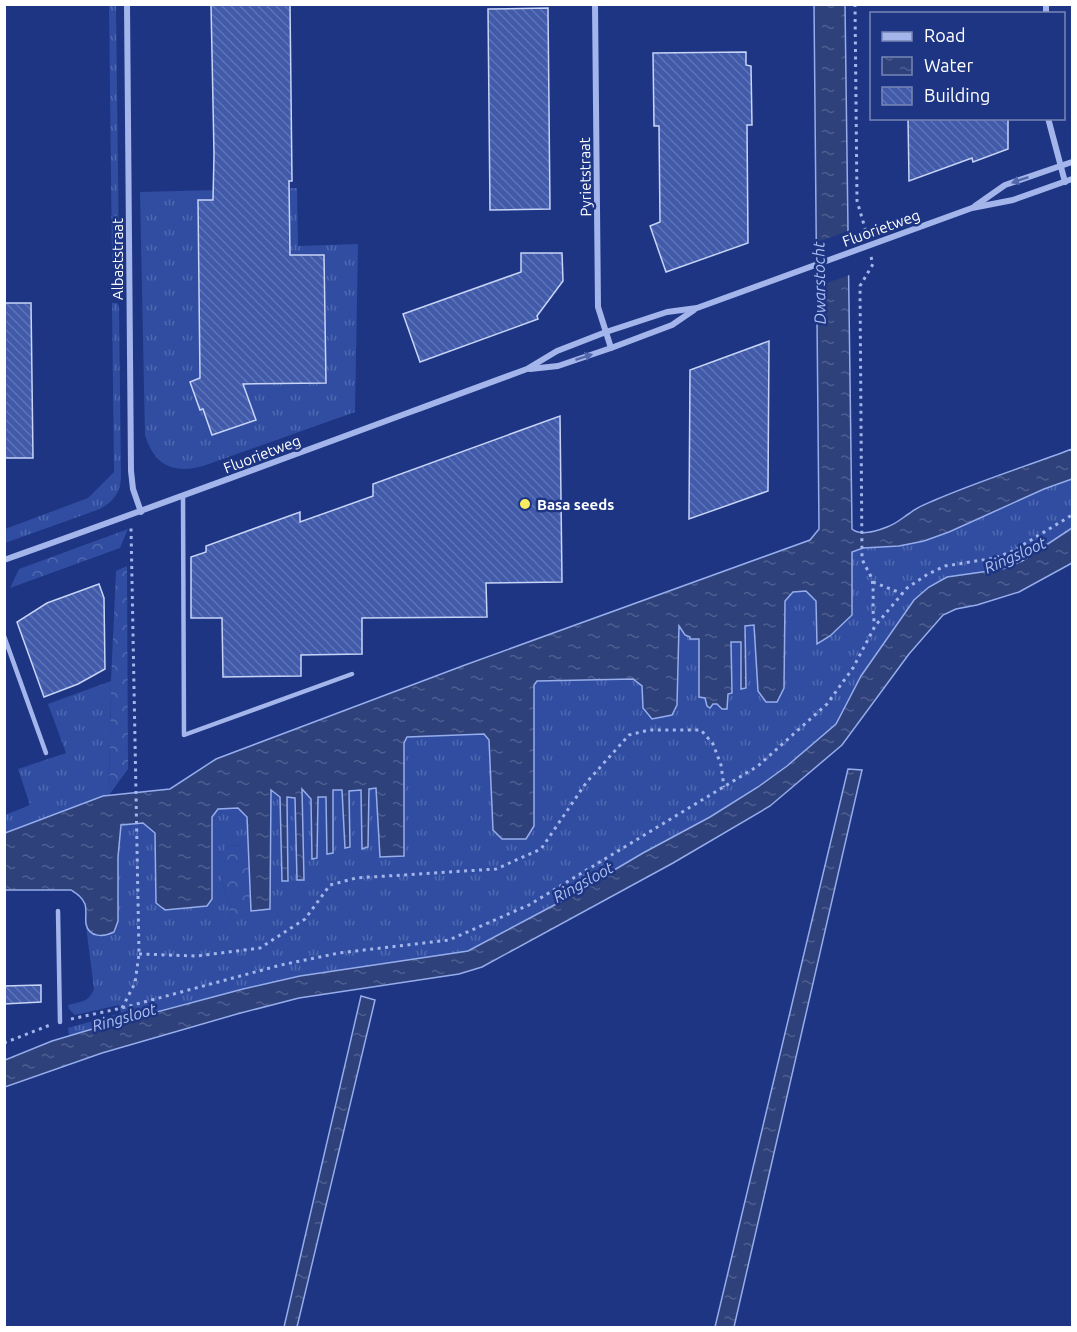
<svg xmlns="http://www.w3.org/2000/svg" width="1077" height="1332" font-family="Ubuntu,sans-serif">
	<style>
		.grass { fill: url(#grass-tufts) }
		.forest { fill: url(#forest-crowns) }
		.water { fill: url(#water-ripples); stroke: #96adec; stroke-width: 1.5 }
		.pier { fill: #1d3583 }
		.building { fill: url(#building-back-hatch); stroke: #c7d4f7; stroke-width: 1.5 }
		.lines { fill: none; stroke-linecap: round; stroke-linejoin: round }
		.path { stroke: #a3b5ea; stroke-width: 3; stroke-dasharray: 3 4.5; stroke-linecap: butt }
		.service { stroke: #a3b5ea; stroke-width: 4.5 }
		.minor { stroke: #a3b5ea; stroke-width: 6 }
		.oneway { fill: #5368ac }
		.poi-dot { fill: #faec61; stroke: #1d3583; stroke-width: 2 }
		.labels { text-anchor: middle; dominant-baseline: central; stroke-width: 5; stroke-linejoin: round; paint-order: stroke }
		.street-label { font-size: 15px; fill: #fff; stroke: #1d3583 }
		.poi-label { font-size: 15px; font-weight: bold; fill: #fff; stroke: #1d3583; text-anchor: start }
		.water-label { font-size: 16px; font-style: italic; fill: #aec0f1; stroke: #1d3583 }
	</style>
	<defs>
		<pattern id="grass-tufts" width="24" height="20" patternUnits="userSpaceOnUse" patternTransform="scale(1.5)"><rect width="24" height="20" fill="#304da1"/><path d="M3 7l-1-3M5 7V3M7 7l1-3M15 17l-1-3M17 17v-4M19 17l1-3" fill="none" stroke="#4f68af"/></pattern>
		<pattern id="forest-crowns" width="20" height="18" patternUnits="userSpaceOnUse" patternTransform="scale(1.5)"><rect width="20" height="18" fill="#304da1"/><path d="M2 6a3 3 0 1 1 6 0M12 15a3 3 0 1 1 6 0" fill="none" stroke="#4f68af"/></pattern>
		<pattern id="water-ripples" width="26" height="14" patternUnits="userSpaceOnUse" patternTransform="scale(1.5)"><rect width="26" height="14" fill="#2f417b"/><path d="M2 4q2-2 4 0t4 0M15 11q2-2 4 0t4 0" fill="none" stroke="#4e5e8f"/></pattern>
		<pattern id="building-back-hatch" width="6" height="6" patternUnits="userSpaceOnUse" patternTransform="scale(1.5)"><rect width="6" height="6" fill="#415baa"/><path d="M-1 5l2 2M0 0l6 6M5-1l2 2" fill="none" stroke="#5e74b7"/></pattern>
	</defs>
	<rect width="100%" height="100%" fill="#1d3583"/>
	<g class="grass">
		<path d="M109 5H116L119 256 116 260H112Z"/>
		<path d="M297 188 298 246 358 244 355 412 203 466C197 467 191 469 185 469 161 469 151 454 145 435L140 192Z"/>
		<path d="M112 303H117L119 306 121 479C120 494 112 502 100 509L5 543V529L88 498 114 472Z"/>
		<path d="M1072 479V528L1022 561 1003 569 947 577 929 587 914 600 861 676 836 724 787 766 758 787 710 817 643 853 560 902 468 951 300 976 243 989 145 1014 69 1036 68 1028 121 1013 119 1005 75 1015 69 1009 68 1005C82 1001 88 1003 94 989L86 926 91 934 118 857 121 824 143 823 155 833 156 903 165 910 207 906 212 899V817L218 809 238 808 247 817 249 846 227 845 222 882 233 923 251 911 270 908 271 789 280 797 282 881H288L287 797 295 798 297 880 304 879 302 788 311 799 312 859 317 858 318 796 326 797 327 853 333 852V790H342L345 848 350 847 349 791 361 789 362 849 368 847 369 789 376 788 380 857 404 856V743L407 737 484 734 489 740 537 680 633 679 642 686 643 708 677 705 678 625 685 634 699 638 700 697 705 698 707 706 710 708 713 704H717L722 709 728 694 732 693 731 641 741 642V689L746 688 745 625H754L758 691 784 687 785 601 793 592 806 591 816 601 818 644 852 615V552L863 548 899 546 924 541 949 532 1044 489Z"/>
		<path d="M111 681 109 795 103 796 5 833V815L30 805 18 769 66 753 48 704Z"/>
	</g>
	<g class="forest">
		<path d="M128 529 120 548 10 588 19 569Z"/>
		<path d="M127 566 128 769 109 795 111 681 116 571Z"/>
		<path d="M226 845 249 846 251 911 233 924 222 882Z"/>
	</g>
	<g class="water">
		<path d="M814 5H845L852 529C860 536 877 531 887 527 896 524 902 518 910 513 917 507 926 504 935 500 979 481 1027 466 1072 449V479L1044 489 949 532 924 541 899 546 863 548 852 552V615L830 636 817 644 816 601 806 591 793 592 785 601 784 688 777 702H766L758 691 754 625 745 626 746 688 741 689V642H731L732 693 728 694 727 709H722L717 704H713L710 708 707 706 705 698 699 697V639H690V637L685 635 679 626 677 705 672 715 652 719 643 708 642 686 633 679 537 681 534 685V826L526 839H502L493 830 489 740 484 734 407 737 404 743V856L380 857 376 788 369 789 368 847 362 849 361 790 349 791 350 847 345 848 342 790H333V853L327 854 326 797H318L317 858 312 859 311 799 302 789 304 880H297L295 798 287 797 288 881H282L280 797 271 790 270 909 251 911 247 817 238 808 218 809 212 817V899L207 906 165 910 156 903 155 833 143 823 121 825 118 857V921L114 932C104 937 89 938 86 924 85 918 87 910 85 904 82 897 77 894 71 890H5V833L103 796 170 789 216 759 465 665 810 540 819 529Z"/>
		<path d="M1072 528V563L1019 592 977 605 956 609 943 615 909 654 842 745 770 806 673 863 482 967 459 974 299 998 237 1014 102 1053 5 1087V1060L52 1041 89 1030 243 989 300 976 468 951 560 902 643 853 710 817 758 787 787 766 836 724 861 676 914 600 929 587 947 577 1003 569 1022 561Z"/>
		<path d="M848 769 862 770 734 1327H715Z"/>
		<path d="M361 996 375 1000 297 1327H284Z"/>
	</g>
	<path class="pier" d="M851 230 852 274 813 288 812 244Z"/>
	<g class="building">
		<path d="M211 4H290L292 181H289L290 255H324L326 383 243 384 256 420 212 435 203 409 200 410 190 382 200 378 198 200H213L214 154Z"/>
		<path d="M548 8 550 209 490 210 488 9Z"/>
		<path d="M746 52V65L751 66 752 125H747L748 243 666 272 650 226 660 222 659 126H654L653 53Z"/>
		<path d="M908 118H1008V149L973 162 972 158 909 181Z"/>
		<path d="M521 253H562L563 281 537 316 538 319 420 362 403 314 521 272Z"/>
		<path d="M4 303H31L33 458H4Z"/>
		<path d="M769 341 768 491 689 519 690 370Z"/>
		<path d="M560 416 562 582 486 583 487 617 362 618V654L301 655V676L223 677 222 618H191V557L206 552V546L300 512V522L373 496V484Z"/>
		<path d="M99 584 104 598 105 669 78 684 44 697 17 622 47 603Z"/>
		<path d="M41 985V1002L4 1004V986Z"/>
	</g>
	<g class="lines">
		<g class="path">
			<path d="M855 4 857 201 867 235"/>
			<path d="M871 257 873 264 860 286 862 558C864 566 870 572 872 580 875 595 871 610 875 625"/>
			<path d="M873 582 903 594"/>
			<path d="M139 954 197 956 260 948 305 919 330 885 356 878 496 869 541 849 586 783 629 735 649 730H701L713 744 721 765 724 787"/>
			<path d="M122 1008 135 983 139 954 131 527"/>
			<path d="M71 1019 122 1008 281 965 339 953 449 940 529 905 758 766 827 704 853 668 875 626 907 588 928 574 945 566 995 558 1013 551 1072 515"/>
			<path d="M4 1043 50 1025"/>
		</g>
		<g class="service">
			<path d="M183 496 184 735 352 674"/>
			<path d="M4 636 46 753"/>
			<path d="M58 911 60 1022"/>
		</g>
		<g class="minor">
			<path d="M127 4 131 471 133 489 141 512"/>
			<path d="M595 4 598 307 611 348"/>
			<path d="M1046 4V14"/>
			<path d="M1048 118 1065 182"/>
			<path d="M975 206 1005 185 1072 162"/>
			<path d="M530 369 558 366 611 348 672 325 694 310"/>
			<path d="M4 560C179 498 353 433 527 369L557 351 606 332 667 312 697 308 972 208 1013 200 1072 179"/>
		</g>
	</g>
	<defs><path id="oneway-solid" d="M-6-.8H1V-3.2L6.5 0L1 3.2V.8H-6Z" transform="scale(1.5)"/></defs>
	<g class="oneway">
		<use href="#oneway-solid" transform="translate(1020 180) rotate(161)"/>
		<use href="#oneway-solid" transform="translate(584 357) rotate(-18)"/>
	</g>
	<circle class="poi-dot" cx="525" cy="504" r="6"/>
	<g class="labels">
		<g class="street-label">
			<text transform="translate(585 177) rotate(-91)">Pyrietstraat</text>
			<text transform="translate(881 228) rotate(-20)">Fluorietweg</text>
			<text transform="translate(117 259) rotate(-90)">Albaststraat</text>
			<text transform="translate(262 454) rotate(-21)">Fluorietweg</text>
		</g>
		<g class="poi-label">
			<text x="537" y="504">Basa seeds</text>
		</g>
		<g class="water-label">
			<text transform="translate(819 283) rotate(-91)">Dwarstocht</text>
			<text transform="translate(1015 555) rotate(-24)">Ringsloot</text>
			<text transform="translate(583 882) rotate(-29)">Ringsloot</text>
			<text transform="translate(124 1017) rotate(-16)">Ringsloot</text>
		</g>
	</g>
	<rect width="1077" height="1332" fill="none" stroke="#ffffff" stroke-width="12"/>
	<rect x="870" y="12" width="195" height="108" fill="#1d3583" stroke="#7786b5" stroke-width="1.5"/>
	<rect x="882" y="32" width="30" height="9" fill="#a3b5ea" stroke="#7786b5" stroke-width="1.5"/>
	<text x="924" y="42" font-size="18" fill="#ffffff">Road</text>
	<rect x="882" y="57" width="30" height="18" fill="url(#water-ripples)" stroke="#7786b5" stroke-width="1.5"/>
	<text x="924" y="72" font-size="18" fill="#ffffff">Water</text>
	<rect x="882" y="87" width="30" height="18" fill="url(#building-back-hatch)" stroke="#7786b5" stroke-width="1.5"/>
	<text x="924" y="102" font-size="18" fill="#ffffff">Building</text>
</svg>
